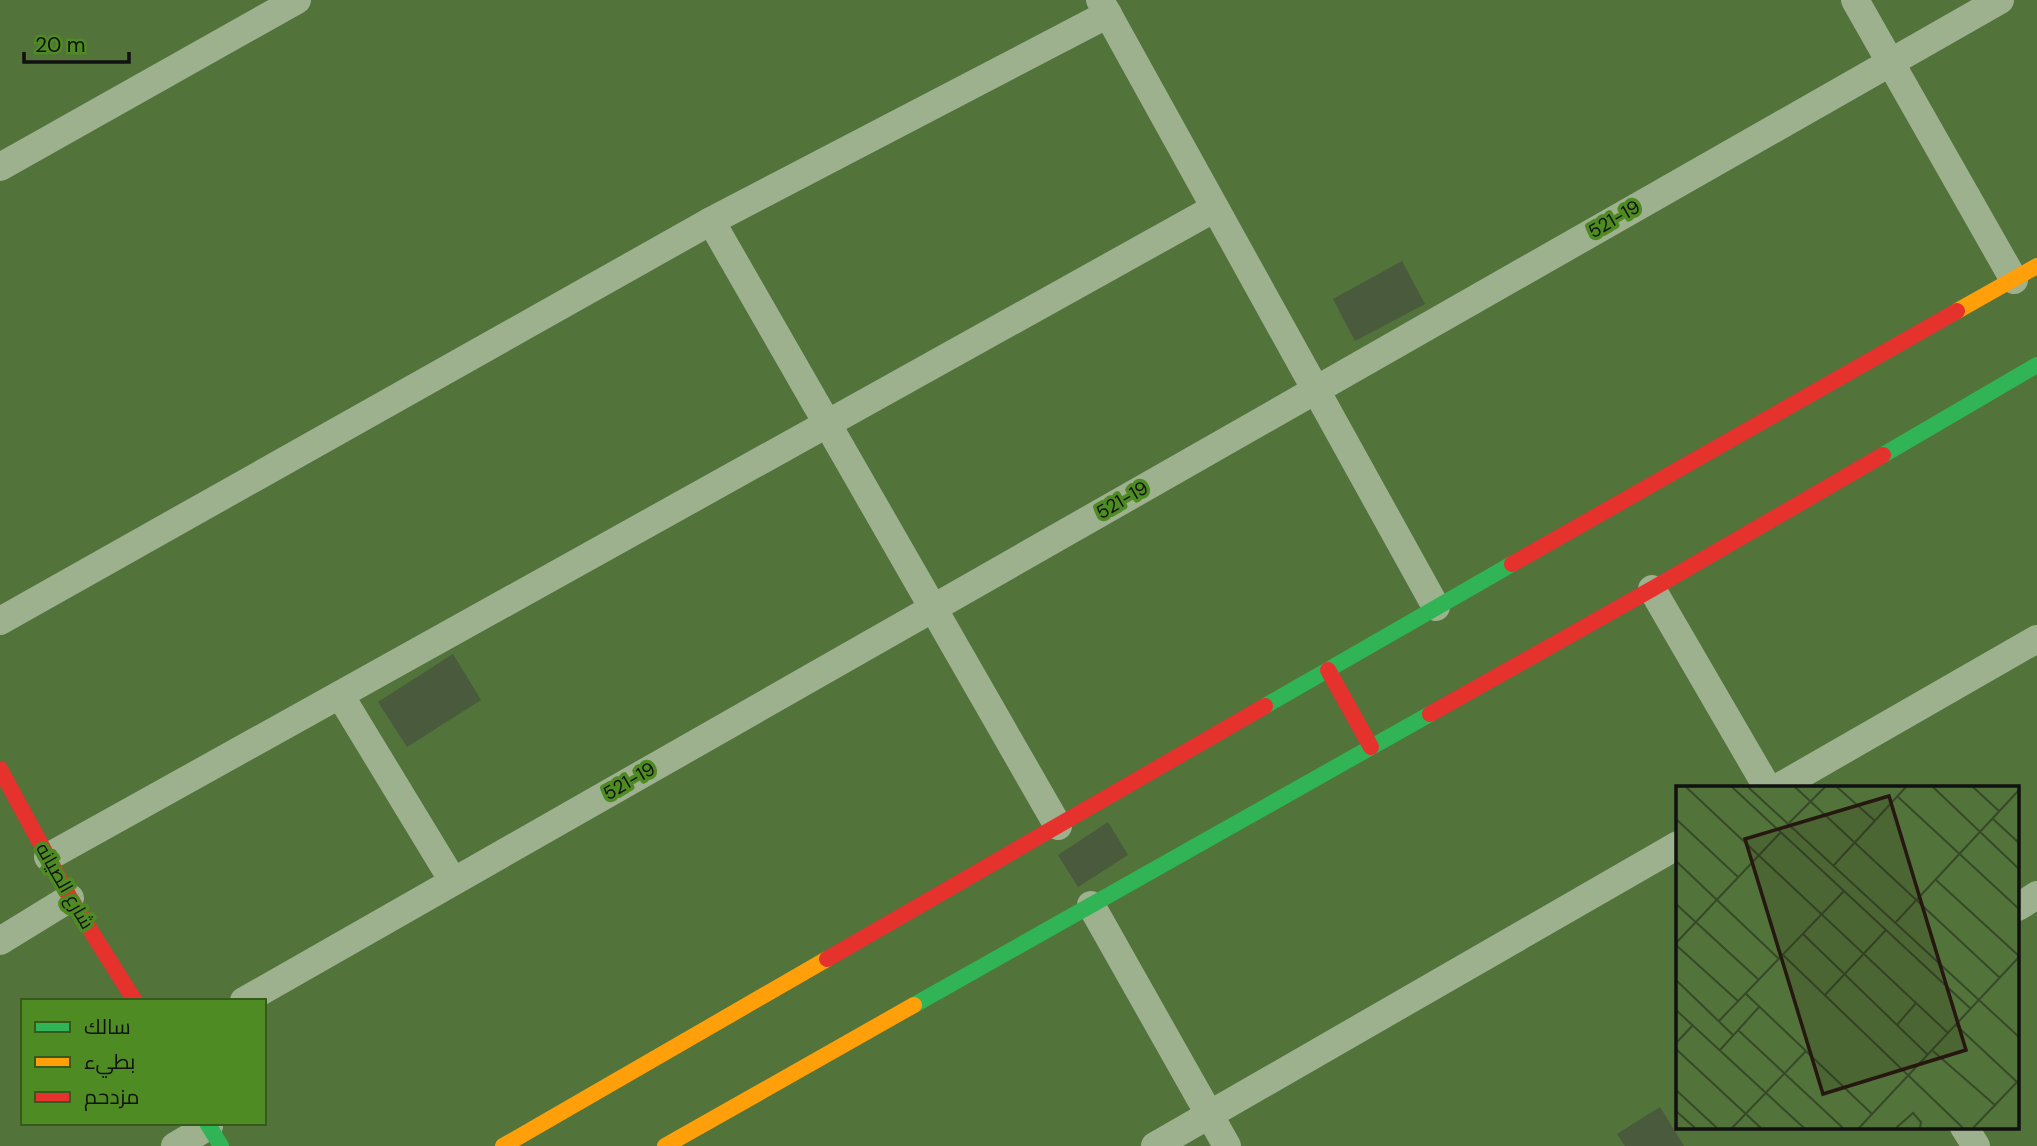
<svg xmlns="http://www.w3.org/2000/svg" width="2037" height="1146" font-family="'DM Sans',Cairo,sans-serif">
	<style>
		.building { fill: #495a3d }
		.lines { fill: none; stroke-linecap: round; stroke-linejoin: round }
		.street { stroke: #9db18e; stroke-width: 28 }
		.fast { stroke: #30b455; stroke-width: 16 }
		.slow { stroke: #ff9f0a; stroke-width: 16 }
		.jam { stroke: #e5322d; stroke-width: 16 }
		.labels { text-anchor: middle; dominant-baseline: central; stroke-width: 7; stroke-linejoin: round; paint-order: stroke }
		.street-label { font-size: 19px; fill: #111; stroke: #4e8b22 }
		.inset-road { fill: none; stroke: #364929; stroke-width: 2 }
		.view { fill: #261810; fill-opacity: 0.15; stroke: #261810; stroke-width: 3.5 }
		.inset-edge { fill: none; stroke: #111; stroke-width: 3.5 }
	</style>
	<rect width="100%" height="100%" fill="#52733a"/>
	<g class="building">
		<path d="M1402 261 1425 304 1355 341 1333 299Z"/>
		<path d="M453 654 481 700 407 747 378 702Z"/>
		<path d="M1108 822 1128 855 1078 887 1058 855Z"/>
		<path d="M1660 1107 1684 1146H1625L1617 1134Z"/>
	</g>
	<g class="lines">
		<g class="street">
			<path d="M1100 0 1436 607"/>
			<path d="M1855 0 2014 280"/>
			<path d="M0 167 297 0"/>
			<path d="M711 221 1058 826"/>
			<path d="M1652 589 1767 787"/>
			<path d="M0 621 711 221 1108 14"/>
			<path d="M340 695 453 881"/>
			<path d="M1779 787 2037 639"/>
			<path d="M48 857 1215 208"/>
			<path d="M1091 905 1227 1146"/>
			<path d="M2018 907 2037 895"/>
			<path d="M0 941 70 898"/>
			<path d="M244 1001 2000 0"/>
			<path d="M1964 1127 1976 1146"/>
			<path d="M175 1146 209 1126"/>
			<path d="M1155 1146 1678 845"/>
		</g>
		<g class="fast">
			<path d="M1883 455 2037 365"/>
			<path d="M1265 706 1512 564"/>
			<path d="M914 1005 1430 714"/>
			<path d="M207 1123 221 1146"/>
		</g>
		<g class="slow">
			<path d="M1957 311 2037 266"/>
			<path d="M503 1146 827 959"/>
			<path d="M665 1146 914 1005"/>
		</g>
		<g class="jam">
			<path d="M1512 564 1957 311"/>
			<path d="M1328 670 1371 747"/>
			<path d="M1430 714 1652 589 1883 455"/>
			<path d="M0 769 70 898 135 1001"/>
			<path d="M827 959 1265 706"/>
		</g>
	</g>
	<g class="labels">
		<g class="street-label">
			<text transform="translate(1614 219) rotate(-30)">521-19</text>
			<text transform="translate(1122 500) rotate(-30)">521-19</text>
			<text transform="translate(629 781) rotate(-30)">521-19</text>
			<text transform="translate(65 886) rotate(60)">شارع الصيانه</text>
		</g>
	</g>
	<g transform="translate(1676 786)">
		<rect width="343" height="343" fill="#52733a"/>
		<path class="inset-road" d="M10 1 272 247M56 1 295 223M72 1 343 251M119 1 324 192M161 1 199 35M257 1 343 83M297 1 323 25M221 10 343 123M0 33 62 91M317 33 343 57M113 37 149 1M0 75 103 173M158 79 230 1M260 94 343 170M0 118 83 194M219 137 343 4M127 148 252 269M0 157 105 46M0 159 62 215M107 169 287 342M0 194 57 249M69 207 196 328M148 210 210 144M0 224 128 342M43 235 168 105M221 239 240 217M280 239 341 296M62 244 167 342M0 257 17 239M0 263 85 342M44 264 83 221M257 265 320 320M0 304 41 342M0 325 19 342M56 342 130 265M183 342 343 171M220 342 237 327 245 336 244 342M297 342 342 295"/>
		<path class="view" d="M213 10 290 264 147 308 69 53Z"/>
		<rect width="343" height="343" class="inset-edge"/>
	</g>
	<rect x="21" y="999" width="245" height="126" fill="#4e8b22" stroke="#365a1b" stroke-width="2"/>
	<rect x="35" y="1022" width="35" height="10" fill="#30b455" stroke="#365a1b" stroke-width="2"/>
	<text x="84" y="1034" font-size="21" fill="#111111">سالك</text>
	<rect x="35" y="1057" width="35" height="10" fill="#ff9f0a" stroke="#365a1b" stroke-width="2"/>
	<text x="84" y="1069" font-size="21" fill="#111111">بطيء</text>
	<rect x="35" y="1092" width="35" height="10" fill="#e5322d" stroke="#365a1b" stroke-width="2"/>
	<text x="84" y="1104" font-size="21" fill="#111111">مزدحم</text>
	<path d="M24 52v10h105v-10" fill="none" stroke="#111111" stroke-width="3.5"/>
	<text x="35" y="52" font-size="21" fill="#111111" stroke="#4e8b22" stroke-width="5" paint-order="stroke">20 m</text>
</svg>
